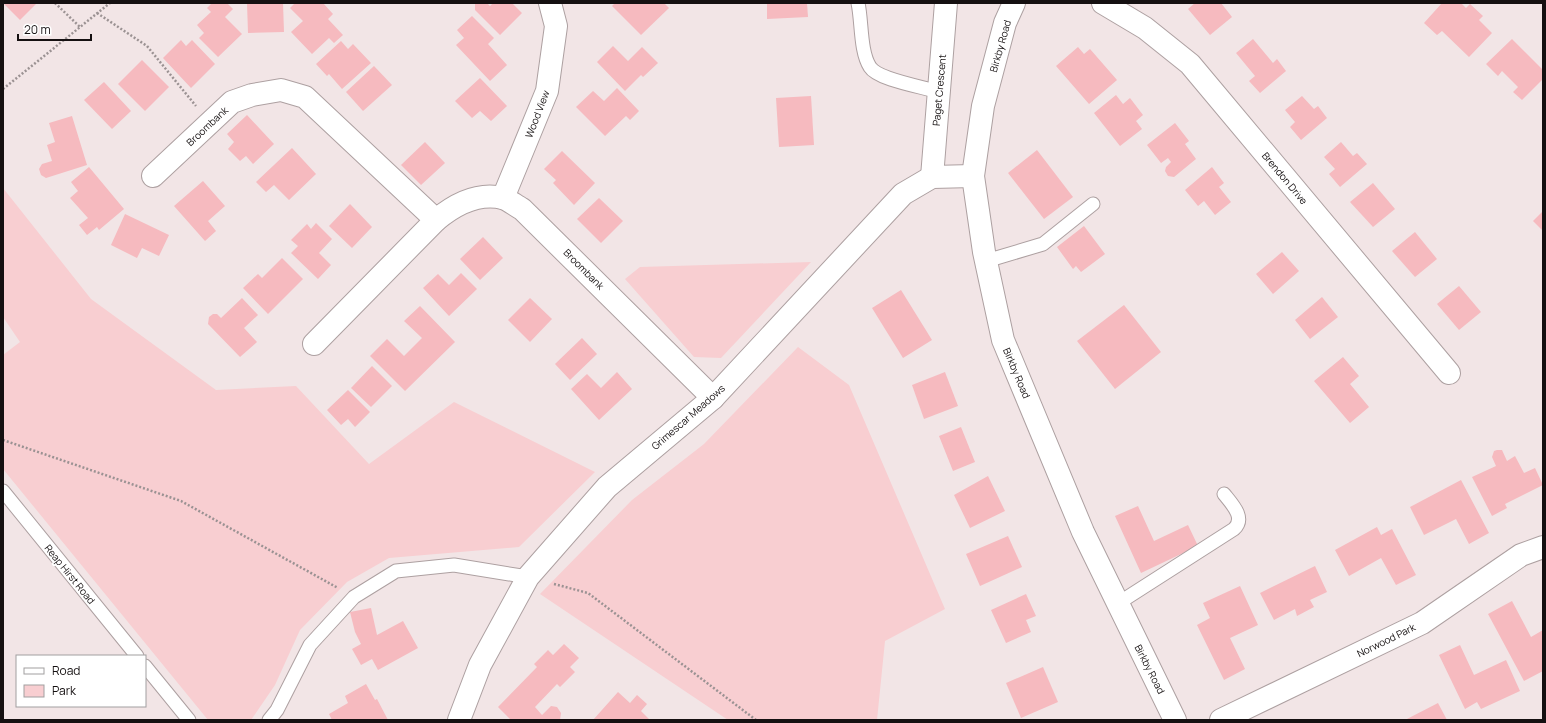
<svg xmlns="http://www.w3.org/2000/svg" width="1546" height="723" font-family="Manrope,sans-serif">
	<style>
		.green { fill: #f8ced1 }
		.building { fill: #f6babf }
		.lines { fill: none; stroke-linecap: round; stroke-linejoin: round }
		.lane-casing { stroke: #ada0a1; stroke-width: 15 }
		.street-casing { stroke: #ada0a1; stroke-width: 24 }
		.secondary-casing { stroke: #ada0a1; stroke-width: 24 }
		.path { stroke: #9b9293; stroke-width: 2.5; stroke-dasharray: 2 2; stroke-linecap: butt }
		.lane { stroke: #fff; stroke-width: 13 }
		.street { stroke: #fff; stroke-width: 22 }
		.secondary { stroke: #fff; stroke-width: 22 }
		.labels { text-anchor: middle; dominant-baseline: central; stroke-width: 3.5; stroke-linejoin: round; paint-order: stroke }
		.street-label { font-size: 10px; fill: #151011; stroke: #fff }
	</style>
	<rect width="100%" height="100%" fill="#f2e5e6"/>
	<g class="green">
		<path d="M3 188 91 299 216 390 296 386 369 464 454 402 595 472 519 547 389 558 347 582 300 630 275 685 251 720H208L3 469V355L20 342 3 317Z"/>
		<path d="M811 262 721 358 694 357 625 279 640 267Z"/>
		<path d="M798 347 849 385 945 609 885 641 877 720H728L540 594 632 500 704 444Z"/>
	</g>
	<g class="building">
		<path d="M3 3H37L20 20Z"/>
		<path d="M212 3H227L233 9 225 17 242 34 218 57 199 38 204 33 197 25 211 12 207 8Z"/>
		<path d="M247 3H283L284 32 248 33Z"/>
		<path d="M295 3H323L333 14 328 19 343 35 334 43 329 38 312 54 291 32 303 21 290 8Z"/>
		<path d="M475 3H487L490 6 493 3H512L522 13 500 35 475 10Z"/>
		<path d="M615 3H664L669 8 641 35 612 6Z"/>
		<path d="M767 3H807L808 17 767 19Z"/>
		<path d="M1195 3H1221L1232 17 1210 35 1188 9Z"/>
		<path d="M1442 3H1461L1466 8 1470 4 1483 16 1479 20 1492 33 1469 57 1442 31 1437 35 1424 23Z"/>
		<path d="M472 16 494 38 488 44 507 65 490 81 456 45 464 38 457 30Z"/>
		<path d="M1253 39 1273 63 1277 59 1286 71 1260 93 1249 81 1255 76 1236 53Z"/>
		<path d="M1512 39 1543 70V79L1522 100 1513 92 1518 87 1502 71 1498 76 1486 64Z"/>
		<path d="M181 40 186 46 192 40 215 64 191 88 163 58Z"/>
		<path d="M341 41 348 49 353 44 371 63 342 89 329 74 327 76 316 64Z"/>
		<path d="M613 46 628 61 642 47 658 63 643 77 641 75 625 91 597 62Z"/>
		<path d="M1078 47 1084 54 1090 49 1117 80 1089 104 1056 66Z"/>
		<path d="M142 60 169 87 145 111 118 84Z"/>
		<path d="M374 66 392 85 363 111 346 92Z"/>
		<path d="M480 78 507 106 491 121 480 111 472 118 455 101Z"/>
		<path d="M104 82 131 111 112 129 84 100Z"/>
		<path d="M617 88 639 111 630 120 626 116 605 136 576 107 593 91 604 101Z"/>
		<path d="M1116 95 1123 104 1130 98 1143 115 1136 121 1142 129 1120 146 1094 113Z"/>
		<path d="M811 96 814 145 779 147 776 98Z"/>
		<path d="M1302 96 1314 109 1318 106 1327 118 1301 140 1290 127 1295 122 1285 110Z"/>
		<path d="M247 115 274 144 253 164 246 156 240 161 228 149 234 142 227 134Z"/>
		<path d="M72 116 87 165 46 178 41 175 39 169 42 164 52 161 47 145 55 142 49 123Z"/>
		<path d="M1175 123 1189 141 1185 144 1196 159 1174 177 1168 176 1165 171 1166 167 1171 162 1168 158 1161 163 1147 145Z"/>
		<path d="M425 142 445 163 421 185 401 165Z"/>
		<path d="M1341 142 1353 156 1357 153 1367 164 1340 187 1329 174 1335 169 1324 157Z"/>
		<path d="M292 148 316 174 289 200 274 185 266 192 256 182Z"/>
		<path d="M1037 150 1073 197 1044 219 1008 173Z"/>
		<path d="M562 151 595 183 574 205 553 183 556 180 544 169Z"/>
		<path d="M89 167 124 209 99 230 97 227 87 235 79 225 88 218 70 198 78 191 71 182Z"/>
		<path d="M1212 167 1224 183 1219 187 1231 202 1215 215 1204 201 1198 206 1185 190Z"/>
		<path d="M203 181 225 206 208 221 216 231 205 241 174 206Z"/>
		<path d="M1373 183 1395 209 1373 227 1350 202Z"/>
		<path d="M599 198 623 221 601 243 577 219Z"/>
		<path d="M350 204 372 227 352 248 329 226Z"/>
		<path d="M1543 211V231L1533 221Z"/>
		<path d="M125 214 169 235 159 256 142 248 137 258 111 245Z"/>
		<path d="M316 223 332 239 319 253 331 265 318 279 291 253 298 246 291 240 307 224 311 229Z"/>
		<path d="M1084 226 1105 254 1081 272 1076 266 1073 269 1057 247Z"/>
		<path d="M1415 232 1437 259 1415 277 1392 251Z"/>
		<path d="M483 237 503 258 480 280 460 259Z"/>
		<path d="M1282 252 1299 271 1273 294 1256 274Z"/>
		<path d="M282 258 303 279 268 314 243 288 258 274 262 278Z"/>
		<path d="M461 273 477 289 449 316 423 288 438 274 449 285Z"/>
		<path d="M1459 286 1481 312 1459 330 1437 304Z"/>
		<path d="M901 290 932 340 903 358 872 308Z"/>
		<path d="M1322 297 1338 317 1310 339 1295 320Z"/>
		<path d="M242 298 258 315 244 328 257 342 240 357 208 324 209 317 213 314H217L221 318Z"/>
		<path d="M530 298 552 319 530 342 508 320Z"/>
		<path d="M1124 305 1161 352 1115 389 1077 341Z"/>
		<path d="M420 306 455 342 405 391 370 356 387 339 404 356 422 338 404 321Z"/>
		<path d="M582 338 597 354 570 380 555 364Z"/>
		<path d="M1343 357 1359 376 1350 384 1369 407 1350 423 1314 381Z"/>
		<path d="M372 366 392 386 371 407 351 388Z"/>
		<path d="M617 372 632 389 599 420 571 389 587 374 601 388Z"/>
		<path d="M945 372 958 406 924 419 912 385Z"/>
		<path d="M348 390 370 412 355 427 348 419 341 425 327 410Z"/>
		<path d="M961 427 975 462 953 471 939 436Z"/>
		<path d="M1497 450H1502L1507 461 1515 456 1524 473 1535 468 1543 485 1505 504 1507 508 1492 516 1472 477 1496 466 1492 457 1494 451Z"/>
		<path d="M988 476 1005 511 970 528 954 495Z"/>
		<path d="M1461 480 1489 533 1469 544 1456 519 1424 535 1410 507Z"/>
		<path d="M1138 506 1154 541 1188 525 1198 546 1141 573 1115 516Z"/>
		<path d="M1377 527 1381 535 1392 529 1416 575 1396 585 1381 558 1349 576 1335 550Z"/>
		<path d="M1008 536 1022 567 980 586 966 554Z"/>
		<path d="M1315 566 1327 592 1310 600 1314 607 1297 616 1295 609 1274 620 1260 593Z"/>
		<path d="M1240 586 1258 625 1230 638 1245 669 1224 680 1197 625 1210 618 1203 603Z"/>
		<path d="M1026 594 1036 616 1026 620 1031 632 1006 643 991 610Z"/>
		<path d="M1512 601 1531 637 1543 630V671L1524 681 1488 614Z"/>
		<path d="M371 608 377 635 403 621 418 648 378 670 372 659 361 665 352 649 361 644 355 632 350 612Z"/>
		<path d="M564 644 579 658 570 667 575 672 560 687 557 684 535 707 542 715 551 706 557 707 561 713 560 720H511L498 707 537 667 534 664 548 650 553 655Z"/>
		<path d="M1460 645 1474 675 1506 660 1520 691 1481 709 1477 702 1465 709 1439 655Z"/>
		<path d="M1043 667 1058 702 1021 718 1006 683Z"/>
		<path d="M366 684 375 700 377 699 388 720H332L329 714 348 703 345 696Z"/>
		<path d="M618 692 630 703 637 695 647 704 641 711 650 720H593Z"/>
		<path d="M1438 703 1447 720H1405Z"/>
	</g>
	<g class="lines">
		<g class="lane-casing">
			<g id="lane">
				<path d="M858 3C862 21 860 52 870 67 878 80 924 87 939 92"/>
				<path d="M986 261 1043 244 1093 204"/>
				<path d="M3 491 137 656"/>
				<path d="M1117 604 1234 529C1246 518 1232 504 1224 494"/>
				<path d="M145 666 189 720"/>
				<path d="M269 720 277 710 310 645 354 597 396 571 454 565 528 577"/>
			</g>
		</g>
		<g class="street-casing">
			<g id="street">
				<path d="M1103 3 1145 28 1190 64 1449 373"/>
				<path d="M153 176 232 102 252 95 281 90 305 97 436 220C454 205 478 192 503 198 509 200 516 206 522 209L713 398"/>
				<path d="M932 177 946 3"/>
				<path d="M503 198 547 91 556 26 550 3"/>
				<path d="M314 344 436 220"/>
				<path d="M459 720 480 665 528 577 607 487 713 398 903 194 932 177 973 176"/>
				<path d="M1221 720 1422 623 1521 555 1543 547"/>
			</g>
		</g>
		<g class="secondary-casing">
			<path id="secondary" d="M1014 3 1005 23 983 106 973 176 984 252 1003 340 1083 532 1175 720"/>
		</g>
		<g class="path">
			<path d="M55 3 80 27"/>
			<path d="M97 13 147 46 196 106"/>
			<path d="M3 89 110 3"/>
			<path d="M3 440 181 501 338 588"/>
			<path d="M554 584 588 593 756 720"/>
		</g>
		<use href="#lane" class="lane"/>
		<use href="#street" class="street"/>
		<use href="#secondary" class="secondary"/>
	</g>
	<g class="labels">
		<g class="street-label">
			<text transform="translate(1000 46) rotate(-74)">Birkby Road</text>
			<text transform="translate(939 90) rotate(-85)">Paget Crescent</text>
			<text transform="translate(537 114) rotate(-69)">Wood View</text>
			<text transform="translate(207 126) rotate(-43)">Broombank</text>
			<text transform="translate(1285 178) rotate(50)">Brendon Drive</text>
			<text transform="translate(584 269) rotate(45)">Broombank</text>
			<text transform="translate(1017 373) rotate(67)">Birkby Road</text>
			<text transform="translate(688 417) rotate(-41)">Grimescar Meadows</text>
			<text transform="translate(70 574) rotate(51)">Reap Hirst Road</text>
			<text transform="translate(1386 640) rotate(-26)">Norwood Park</text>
			<text transform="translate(1150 669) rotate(63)">Birkby Road</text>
		</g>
	</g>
	<rect width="1546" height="723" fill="none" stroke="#151011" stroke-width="8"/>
	<rect x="16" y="655" width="130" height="52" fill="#ffffff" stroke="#a19fa0"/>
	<rect x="24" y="668" width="20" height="6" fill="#ffffff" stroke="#a19fa0"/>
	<text x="52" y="675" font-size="12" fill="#151011">Road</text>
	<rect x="24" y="685" width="20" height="12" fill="#f8ced1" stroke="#a19fa0"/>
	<text x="52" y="695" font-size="12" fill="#151011">Park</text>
	<path d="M18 34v6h73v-6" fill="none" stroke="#151011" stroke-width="2"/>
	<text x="24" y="34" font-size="12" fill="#151011" stroke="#ffffff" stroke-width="3" paint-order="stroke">20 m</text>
</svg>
